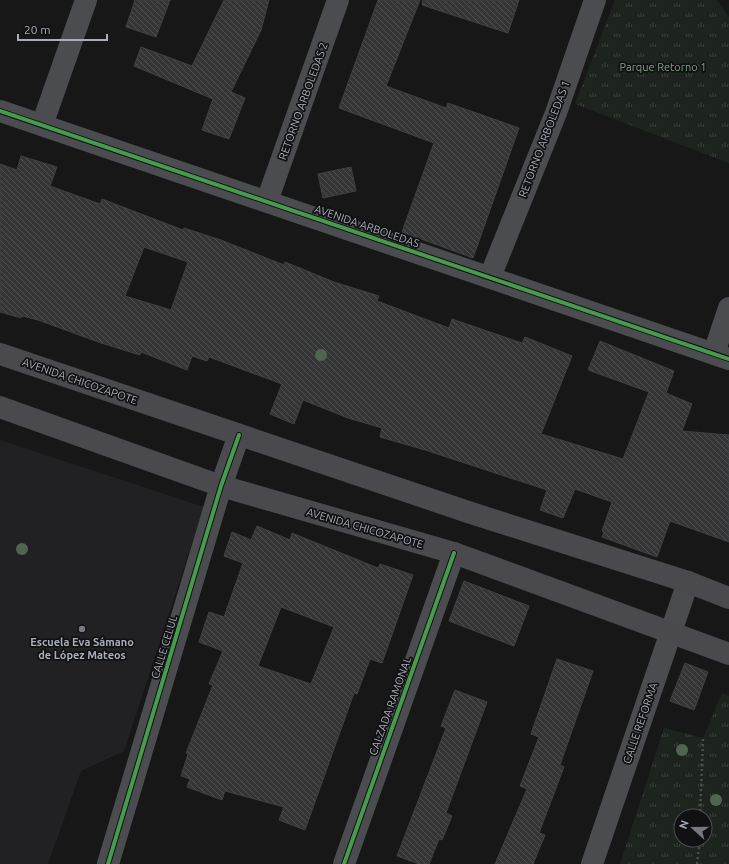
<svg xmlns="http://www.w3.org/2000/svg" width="729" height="864" font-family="Ubuntu,sans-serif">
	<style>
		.built { fill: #212123 }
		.park { fill: url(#park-tufts); fill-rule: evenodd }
		.building { fill: url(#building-back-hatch); stroke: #3f4043; fill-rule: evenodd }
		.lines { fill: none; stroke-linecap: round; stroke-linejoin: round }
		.path { stroke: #4d4e52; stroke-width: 2.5; stroke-dasharray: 2 3; stroke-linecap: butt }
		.minor { stroke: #4b4c50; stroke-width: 22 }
		.secondary { stroke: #4a4a4e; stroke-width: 22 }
		.cycleway-casing { stroke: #111113; stroke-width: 6 }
		.cycleway { stroke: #469c4c; stroke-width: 4 }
		.tree { fill: #506451 }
		.poi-dot { fill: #757880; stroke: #111113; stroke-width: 1.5 }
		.labels { text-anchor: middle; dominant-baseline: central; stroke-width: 3.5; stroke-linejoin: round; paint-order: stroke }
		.park-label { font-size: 11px; fill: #7fa381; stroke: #111113 }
		.street-label { font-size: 11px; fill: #a8adb8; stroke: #111113 }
		.poi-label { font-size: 11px; font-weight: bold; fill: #a8adb8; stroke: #111113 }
	</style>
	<defs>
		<pattern id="park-tufts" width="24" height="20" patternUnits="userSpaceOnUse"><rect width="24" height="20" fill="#1d241e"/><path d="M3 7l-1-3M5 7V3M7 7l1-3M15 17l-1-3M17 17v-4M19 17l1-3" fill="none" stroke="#3b413d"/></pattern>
		<pattern id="building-back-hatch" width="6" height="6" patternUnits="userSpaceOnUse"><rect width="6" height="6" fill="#353536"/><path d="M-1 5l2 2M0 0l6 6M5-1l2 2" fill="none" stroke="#4f5051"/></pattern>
	</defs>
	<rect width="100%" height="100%" fill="#171717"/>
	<path class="built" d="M0 440 204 507 124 751 81 771 48 864H0Z"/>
	<g class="park">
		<path d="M615 0H717L729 17V163L575 104Z"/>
		<path d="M722 693 729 696V864H620L664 728 703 738ZM681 816H705V840H681Z"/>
	</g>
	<g class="building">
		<path d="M135 0H170L156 37 126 27Z"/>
		<path d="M224 0H269L261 30 231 92 245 98 229 139 202 130 213 99 134 66 141 47 192 66Z"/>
		<path d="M378 0H420L386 86 446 108 448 103 519 128 473 258 402 232 434 143 339 108Z"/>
		<path d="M423 0H519L508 33 422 5Z"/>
		<path d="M21 156 57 167 50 186 100 204 102 199 183 230 184 228 221 240 284 265 285 262 334 282 379 296 377 301 449 328 452 319 522 343 525 337 572 356 541 434 623 459 649 392 588 370 600 341 674 371 666 393 692 404 682 431 729 435V542L670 521 657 557 602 537 604 532 602 531 612 502 575 489 563 518 540 510 547 490 425 450 380 437 382 428 348 418 303 400 294 424 270 414 282 384 209 357 207 361 192 356 187 370 141 352 140 355 101 343 38 320 22 316 21 318 0 312V164L17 170ZM144 247 188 262 171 310 125 296Z"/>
		<path d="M351 167 356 191 323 198 318 174Z"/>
		<path d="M257 526 290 540 292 533 378 568 380 564 413 575 382 663 370 659 357 694 354 693 305 830 279 820 284 807 225 791 222 800 187 787 190 779 181 776 188 754 186 753 213 685 209 684 223 651 199 642 209 612 224 617 243 563 224 556 232 532 251 540ZM281 607 334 627 311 684 258 666Z"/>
		<path d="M464 581 529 606 514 646 449 621Z"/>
		<path d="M557 659 593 671 560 765 564 767 539 833 545 835 533 864H495L527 789 520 786 539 737 531 734Z"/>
		<path d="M685 663 708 672 694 710 670 701Z"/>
		<path d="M455 690 487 702 446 813 452 816 442 840 439 839 429 864H419L397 856 446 728 441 726Z"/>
	</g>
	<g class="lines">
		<g class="path">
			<path d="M700 816 703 738"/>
			<path d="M697 864 700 840"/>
		</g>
		<g class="minor">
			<path d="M0 111 729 359"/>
			<path d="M42 125 86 0"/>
			<path d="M267 201 338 0"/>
			<path d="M490 277 556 113 595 0"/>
			<path d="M714 353 729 308"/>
			<path d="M108 864 221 486 239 435"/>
			<path d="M344 864 454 553"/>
			<path d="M592 864 688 582"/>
		</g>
		<g class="secondary">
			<path d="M0 354 468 512 688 582 729 598"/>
			<path d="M0 407 221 486 454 553 729 654"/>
		</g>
		<g class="cycleway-casing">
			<g id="cycleway">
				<path d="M0 111 729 359"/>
				<path d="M108 864 221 486 239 435"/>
				<path d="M344 864 454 553"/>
			</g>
		</g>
		<use href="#cycleway" class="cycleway"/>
	</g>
	<g class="tree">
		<circle cx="321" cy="355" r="6"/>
		<circle cx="22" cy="549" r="6"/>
		<circle cx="682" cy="750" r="6"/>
		<circle cx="716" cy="800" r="6"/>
	</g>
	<circle class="poi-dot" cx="82" cy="629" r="4"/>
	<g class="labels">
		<g class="park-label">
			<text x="663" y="67">Parque Retorno 1</text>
		</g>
		<g class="street-label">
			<text transform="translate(303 101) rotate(-70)">RETORNO ARBOLEDAS 2</text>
			<text transform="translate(544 139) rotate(-69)">RETORNO ARBOLEDAS 1</text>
			<text transform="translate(367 226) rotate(19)">AVENIDA ARBOLEDAS</text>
			<text transform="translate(80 381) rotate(19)">AVENIDA CHICOZAPOTE</text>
			<text transform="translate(365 528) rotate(16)">AVENIDA CHICOZAPOTE</text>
			<text transform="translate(164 647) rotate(-73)">CALLE CELUL</text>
			<text transform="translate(390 706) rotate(-70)">CALZADA RAMONAL</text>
			<text transform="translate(640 723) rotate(-71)">CALLE REFORMA</text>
		</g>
		<g class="poi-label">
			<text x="82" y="642">Escuela Eva Sámano<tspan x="82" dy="13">de López Mateos</tspan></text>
		</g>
	</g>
	<g transform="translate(693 828) rotate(291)"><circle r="19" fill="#111113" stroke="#4d4f55"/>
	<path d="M0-3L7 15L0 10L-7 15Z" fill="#757880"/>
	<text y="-6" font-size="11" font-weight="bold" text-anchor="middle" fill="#a8adb8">N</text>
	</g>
	<path d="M18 34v6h89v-6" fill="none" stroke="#a8adb8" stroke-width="2"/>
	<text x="24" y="34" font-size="12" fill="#a8adb8" stroke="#111113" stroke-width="3" paint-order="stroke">20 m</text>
</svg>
